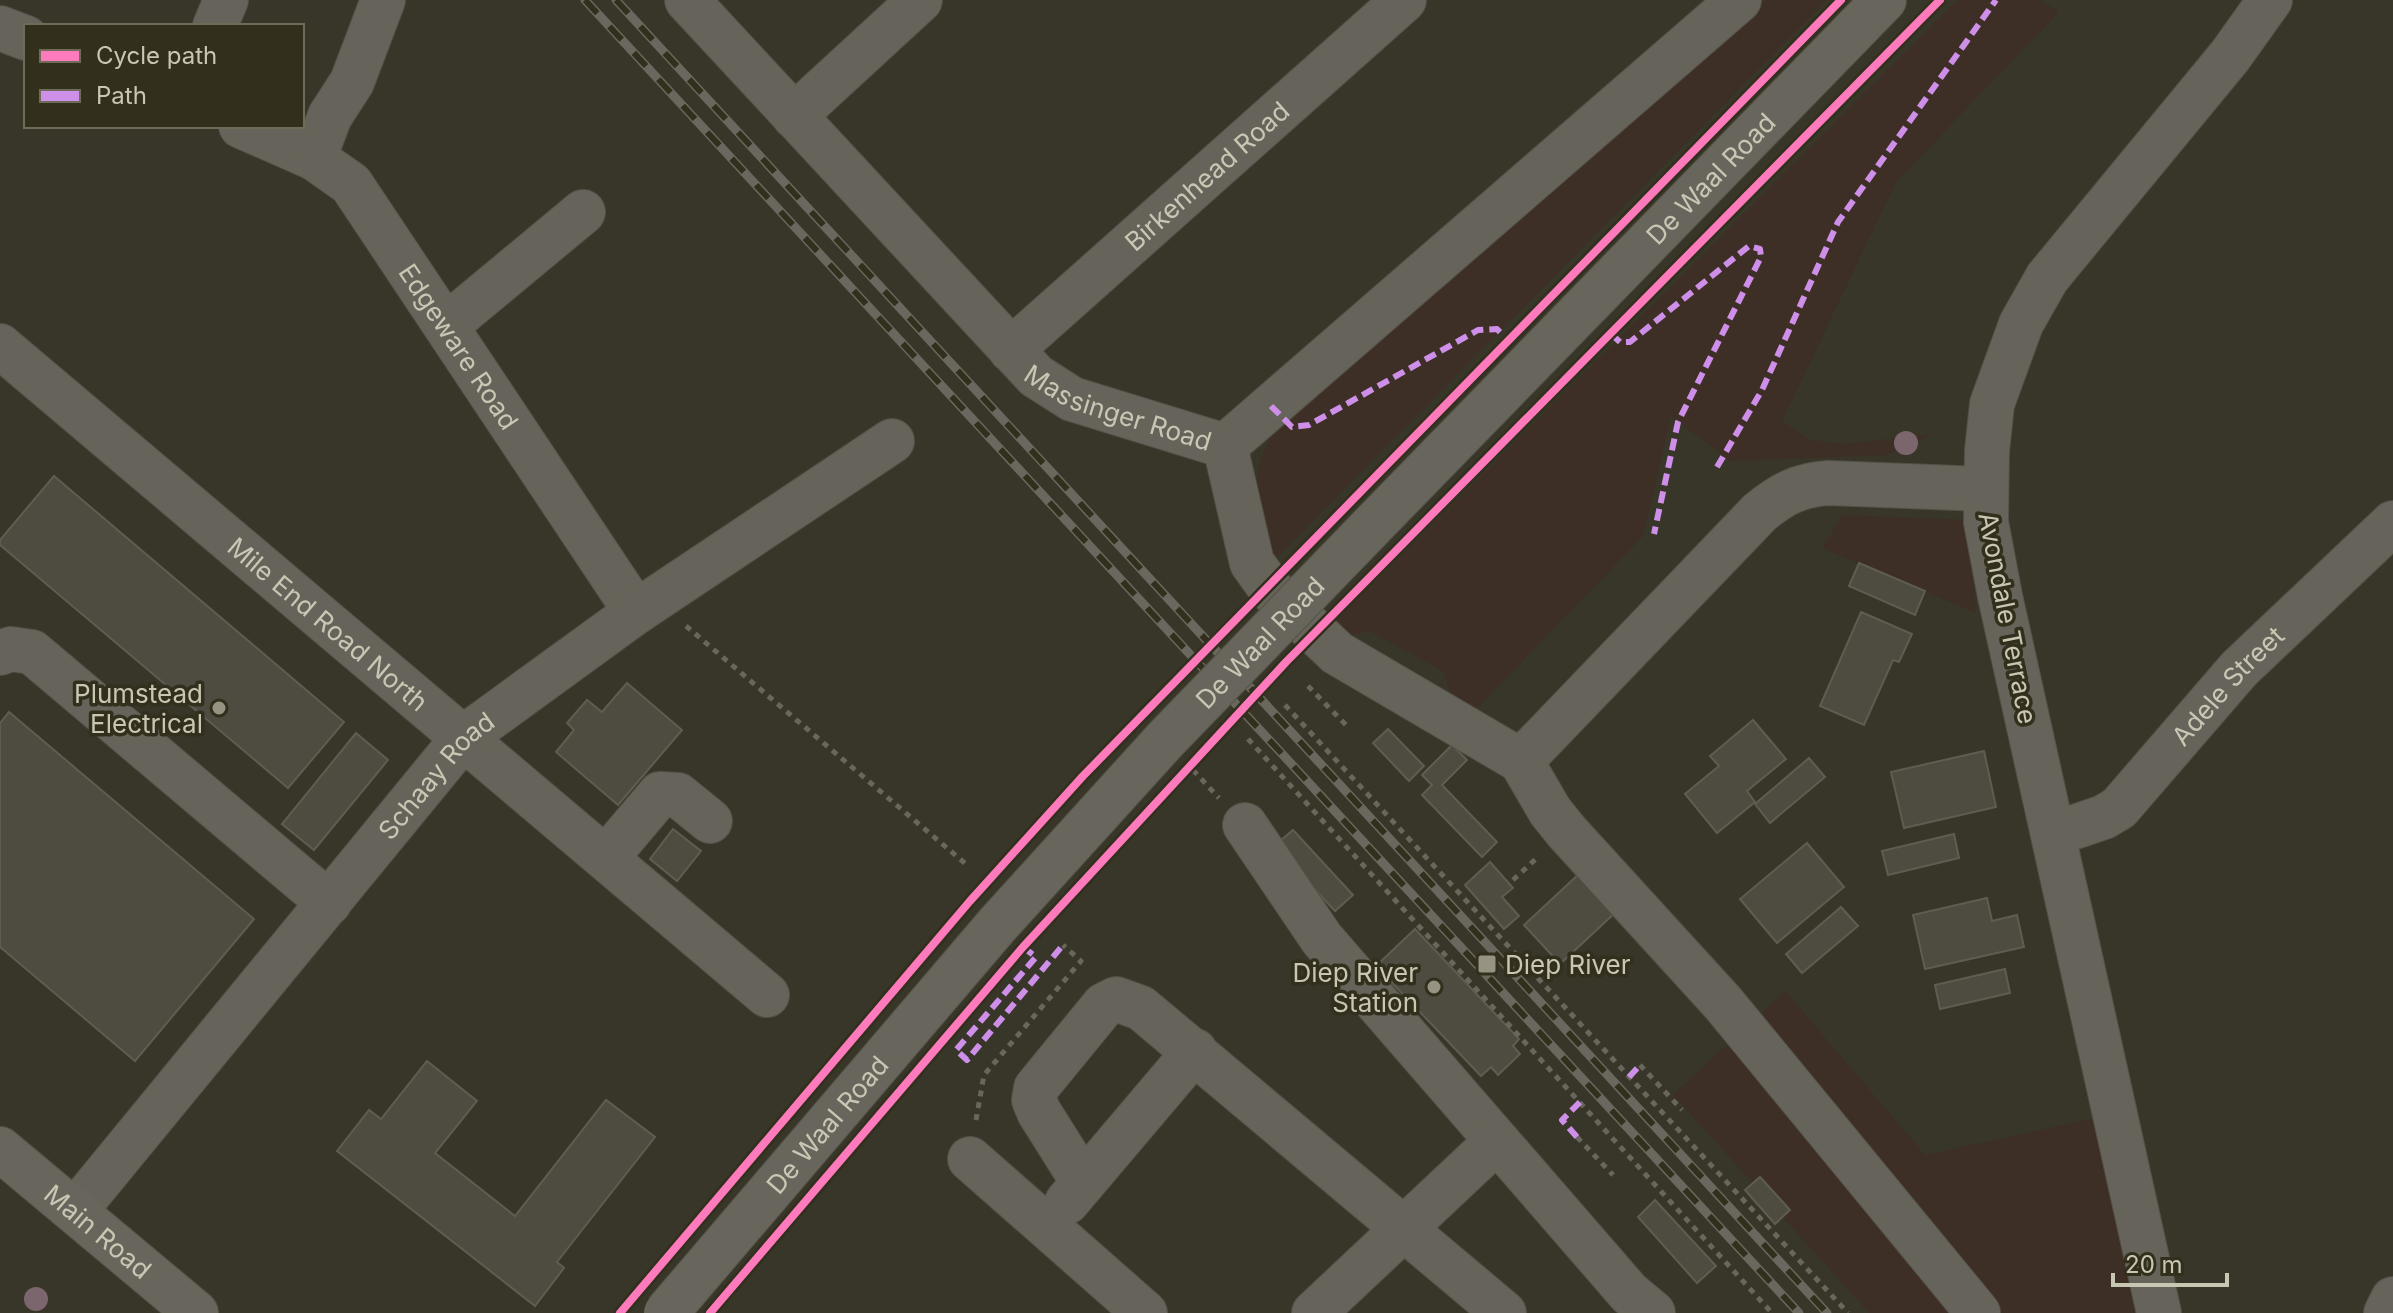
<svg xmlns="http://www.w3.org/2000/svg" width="2393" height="1313" font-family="Inter,sans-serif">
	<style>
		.green { fill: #3e2f26 }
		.building { fill: #4e4b41; stroke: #5f5d51; stroke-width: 2 }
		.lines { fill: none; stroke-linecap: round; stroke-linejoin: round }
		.minor-casing { stroke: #535048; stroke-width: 46 }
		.major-casing { stroke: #555247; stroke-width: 46 }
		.path { stroke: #6a665d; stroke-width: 5; stroke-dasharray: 6 6; stroke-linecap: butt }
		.minor { stroke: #66645a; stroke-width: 44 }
		.major { stroke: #68665c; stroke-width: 44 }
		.rail-casing { stroke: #6a675e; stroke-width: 9 }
		.rail { stroke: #332f1d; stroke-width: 6; stroke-dasharray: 18; stroke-linecap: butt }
		.major-bridge-casing { stroke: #555247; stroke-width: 46; stroke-linecap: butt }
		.major-bridge { stroke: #68665c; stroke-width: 44 }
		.quiet { stroke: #ce8fe9; stroke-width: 6; stroke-dasharray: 12 6; stroke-linecap: butt }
		.cycleway-casing { stroke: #332f1d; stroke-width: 13 }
		.cycleway { stroke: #fd7abc; stroke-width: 8 }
		.tree { fill: #7c666d }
		.poi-dot { fill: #969383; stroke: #332f1d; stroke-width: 3 }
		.labels { text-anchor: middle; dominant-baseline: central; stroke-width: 7; stroke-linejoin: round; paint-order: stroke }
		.street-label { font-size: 26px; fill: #c9c6b4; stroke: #332f1d }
		.poi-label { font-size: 26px; fill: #c9c6b4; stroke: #332f1d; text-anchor: end }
	</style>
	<rect width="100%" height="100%" fill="#383529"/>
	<g class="green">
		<path d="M1766 0H1827L1274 560C1256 498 1243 471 1286 415Z"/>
		<path d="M1957 0H2040L2059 12 1896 182 1782 421 1810 440 1845 444 1933 434 1887 455 1730 461 1671 416 1643 536 1476 709 1451 695 1443 671 1369 631 1345 637 1331 626Z"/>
		<path d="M1843 515 1967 520 1976 613 1822 548Z"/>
		<path d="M1785 991 1925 1155 2096 1118 2139 1313H1869L1782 1216 1790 1210 1760 1177 1753 1183 1673 1095Z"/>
	</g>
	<g class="building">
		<path d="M54 476 344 722 288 788 0 545V540Z"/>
		<path d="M1859 563 1925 591 1915 615 1849 586Z"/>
		<path d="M1861 612 1912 634 1899 662 1893 660 1864 725 1820 706Z"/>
		<path d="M627 683 682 730 618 805 556 752 574 730 567 723 587 700 602 712Z"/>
		<path d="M9 712 254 919 135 1061 0 947V723Z"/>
		<path d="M1753 720 1786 759 1747 791 1755 802 1717 833 1685 794 1719 766 1710 756Z"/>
		<path d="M1388 729 1424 766 1409 781 1373 743Z"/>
		<path d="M356 733 388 760 314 850 282 824Z"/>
		<path d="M1452 745 1467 760 1442 785 1497 842 1482 857 1422 795 1432 785 1422 775Z"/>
		<path d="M1984 751 1996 807 1904 828 1891 772Z"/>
		<path d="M1809 758 1825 777 1770 823 1755 804Z"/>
		<path d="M673 829 701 851 677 881 650 859Z"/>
		<path d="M1293 830 1353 895 1335 911 1274 846Z"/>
		<path d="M1954 834 1959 858 1888 875 1882 851Z"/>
		<path d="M1807 843 1844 887 1777 943 1740 899Z"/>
		<path d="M1490 862 1513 888 1502 897 1519 916 1504 929 1465 885Z"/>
		<path d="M1580 873 1616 912 1560 964 1524 925Z"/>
		<path d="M1987 898 1992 921 2017 915 2024 947 1925 969 1913 915Z"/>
		<path d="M1841 907 1858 926 1802 973 1786 954Z"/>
		<path d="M1415 929 1519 1039 1513 1046 1520 1054 1498 1075 1491 1067 1481 1076 1376 966Z"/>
		<path d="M2005 969 2010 993 1940 1009 1935 985Z"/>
		<path d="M427 1061 477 1101 435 1153 515 1216 606 1100 655 1137 557 1262 564 1268 535 1306 337 1151 369 1110 381 1119Z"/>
		<path d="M1760 1177 1790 1210 1775 1224 1745 1190Z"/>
		<path d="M1655 1200 1716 1266 1697 1283 1638 1217Z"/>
	</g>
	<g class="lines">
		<g class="minor-casing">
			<g id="minor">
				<path id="s1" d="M687 0 1036 376 1072 399 1225 446 1739 0"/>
				<path d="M215 26 226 0"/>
				<path d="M0 28 26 38"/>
				<path d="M794 116 920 0"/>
				<path id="s2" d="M241 126 314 158 351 184 636 612"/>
				<path d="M314 158 330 116 352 82 383 0"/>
				<path d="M447 325 583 212"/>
				<path id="s3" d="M0 346 767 995"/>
				<path id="s4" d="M1011 350 1404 0"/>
				<path d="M1225 446 1252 563 1273 592 1337 653 1521 761 1550 811 1566 831 1723 1003 1978 1313"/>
				<path d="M0 653 11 649 32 652 329 903"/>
				<path d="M1521 761 1760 512C1782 494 1799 485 1828 483L1984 489"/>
				<path d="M1245 825 1322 939 1629 1293 1653 1313"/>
				<path id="s5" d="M2054 834 2104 817 2119 808 2239 669 2393 523"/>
				<path d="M606 858 660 794 678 795 710 821"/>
				<path d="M970 1159 1145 1313"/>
				<path d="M1083 1182 1039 1112 1034 1100 1036 1088 1104 1005 1116 999 1141 1008 1504 1313"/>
				<path d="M1067 1202 1195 1051"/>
				<path id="s6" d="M75 1211 464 737 636 612 892 441"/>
				<path d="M1314 1313 1497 1141"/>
				<path d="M2159 1313 2000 596 1986 522 1987 451 1992 404 2021 324 2047 278 2230 56 2270 0"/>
				<path d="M2386 1313 2393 1299"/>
			</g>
		</g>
		<g class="major-casing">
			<g id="major">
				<path id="s7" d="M1370 528 1884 0"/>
				<path id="s8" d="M0 1149 196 1313"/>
			</g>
		</g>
		<g class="path">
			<path d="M1921 19 1940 0"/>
			<path d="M686 626 967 865"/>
			<path d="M1308 686 1347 726"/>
			<path d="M1285 705 1848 1313"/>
			<path d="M1248 739 1772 1313"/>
			<path d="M1193 770 1219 798"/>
			<path d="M1513 880 1538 857"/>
			<path d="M1640 1065 1682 1110"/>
			<path d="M976 1120 984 1075 1081 961 1063 945"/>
			<path d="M1577 1137 1613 1175"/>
		</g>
		<use href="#minor" class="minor"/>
		<use href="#major" class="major"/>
		<g class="rail-casing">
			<g id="rail">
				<path d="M585 0 1799 1313"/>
				<path d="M616 0 1827 1313"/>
			</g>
		</g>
		<use href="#rail" class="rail"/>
		<g class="major-bridge-casing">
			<g id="major-bridge">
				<path id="s9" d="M666 1313 998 924 1165 740 1370 528"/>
			</g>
		</g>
		<use href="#major-bridge" class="major-bridge"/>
		<g class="quiet">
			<path d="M1611 334 1620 342H1630L1749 246 1760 249 1761 257 1678 422 1654 534"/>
			<path d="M1271 406 1292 427 1309 425 1478 330 1497 329 1507 339"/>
			<path d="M1717 467 1762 390 1838 222 1996 0"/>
			<path d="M1023 947 1036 957 956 1050 967 1060 1063 945"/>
			<path d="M1629 1077 1640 1065"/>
			<path d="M1577 1137 1562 1120 1580 1102"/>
		</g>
		<g class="cycleway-casing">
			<g id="cycleway">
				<path d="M620 1313 970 901 1083 776 1841 0"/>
				<path d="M710 1313 1023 947 1286 662 1940 0"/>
			</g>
		</g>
		<use href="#cycleway" class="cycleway"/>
	</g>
	<g class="tree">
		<circle cx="1906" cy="443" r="12"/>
		<circle cx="36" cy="1299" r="12"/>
	</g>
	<g class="poi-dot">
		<circle cx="219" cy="708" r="8"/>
		<rect x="1477" y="954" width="20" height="20" rx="4"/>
		<circle cx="1434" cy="987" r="8"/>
	</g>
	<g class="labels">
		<g class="street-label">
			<text stroke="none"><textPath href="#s4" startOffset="262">Birkenhead Road</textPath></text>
			<text stroke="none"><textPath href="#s7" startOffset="488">De Waal Road</textPath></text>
			<text stroke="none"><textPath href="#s2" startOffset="320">Edgeware Road</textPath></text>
			<text stroke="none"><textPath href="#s1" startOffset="602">Massinger Road</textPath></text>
			<text transform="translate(2008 618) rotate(79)">Avondale Terrace</text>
			<text stroke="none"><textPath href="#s3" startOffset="430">Mile End Road North</textPath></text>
			<text stroke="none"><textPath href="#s9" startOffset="896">De Waal Road</textPath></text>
			<text stroke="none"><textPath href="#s5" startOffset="234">Adele Street</textPath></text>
			<text stroke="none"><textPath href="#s6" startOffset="566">Schaay Road</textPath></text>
			<text stroke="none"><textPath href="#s9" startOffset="248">De Waal Road</textPath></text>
			<text stroke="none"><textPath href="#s8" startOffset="128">Main Road</textPath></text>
		</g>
		<g class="poi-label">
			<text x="203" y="693">Plumstead<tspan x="203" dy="30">Electrical</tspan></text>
			<text x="1505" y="964" text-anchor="start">Diep River</text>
			<text x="1418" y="972">Diep River<tspan x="1418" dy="30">Station</tspan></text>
		</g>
	</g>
	<rect x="24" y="24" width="280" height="104" fill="#332f1d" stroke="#6f6b59" stroke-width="2"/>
	<rect x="40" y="50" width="40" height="12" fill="#fd7abc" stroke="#6f6b59" stroke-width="2"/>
	<text x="96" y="64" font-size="24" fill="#c9c6b4">Cycle path</text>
	<rect x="40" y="90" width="40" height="12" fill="#ce8fe9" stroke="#6f6b59" stroke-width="2"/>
	<text x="96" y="104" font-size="24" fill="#c9c6b4">Path</text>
	<path d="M2113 1273v12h114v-12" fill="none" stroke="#c9c6b4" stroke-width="4"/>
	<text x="2125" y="1273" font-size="24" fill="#c9c6b4" stroke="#332f1d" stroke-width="6" paint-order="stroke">20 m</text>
</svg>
